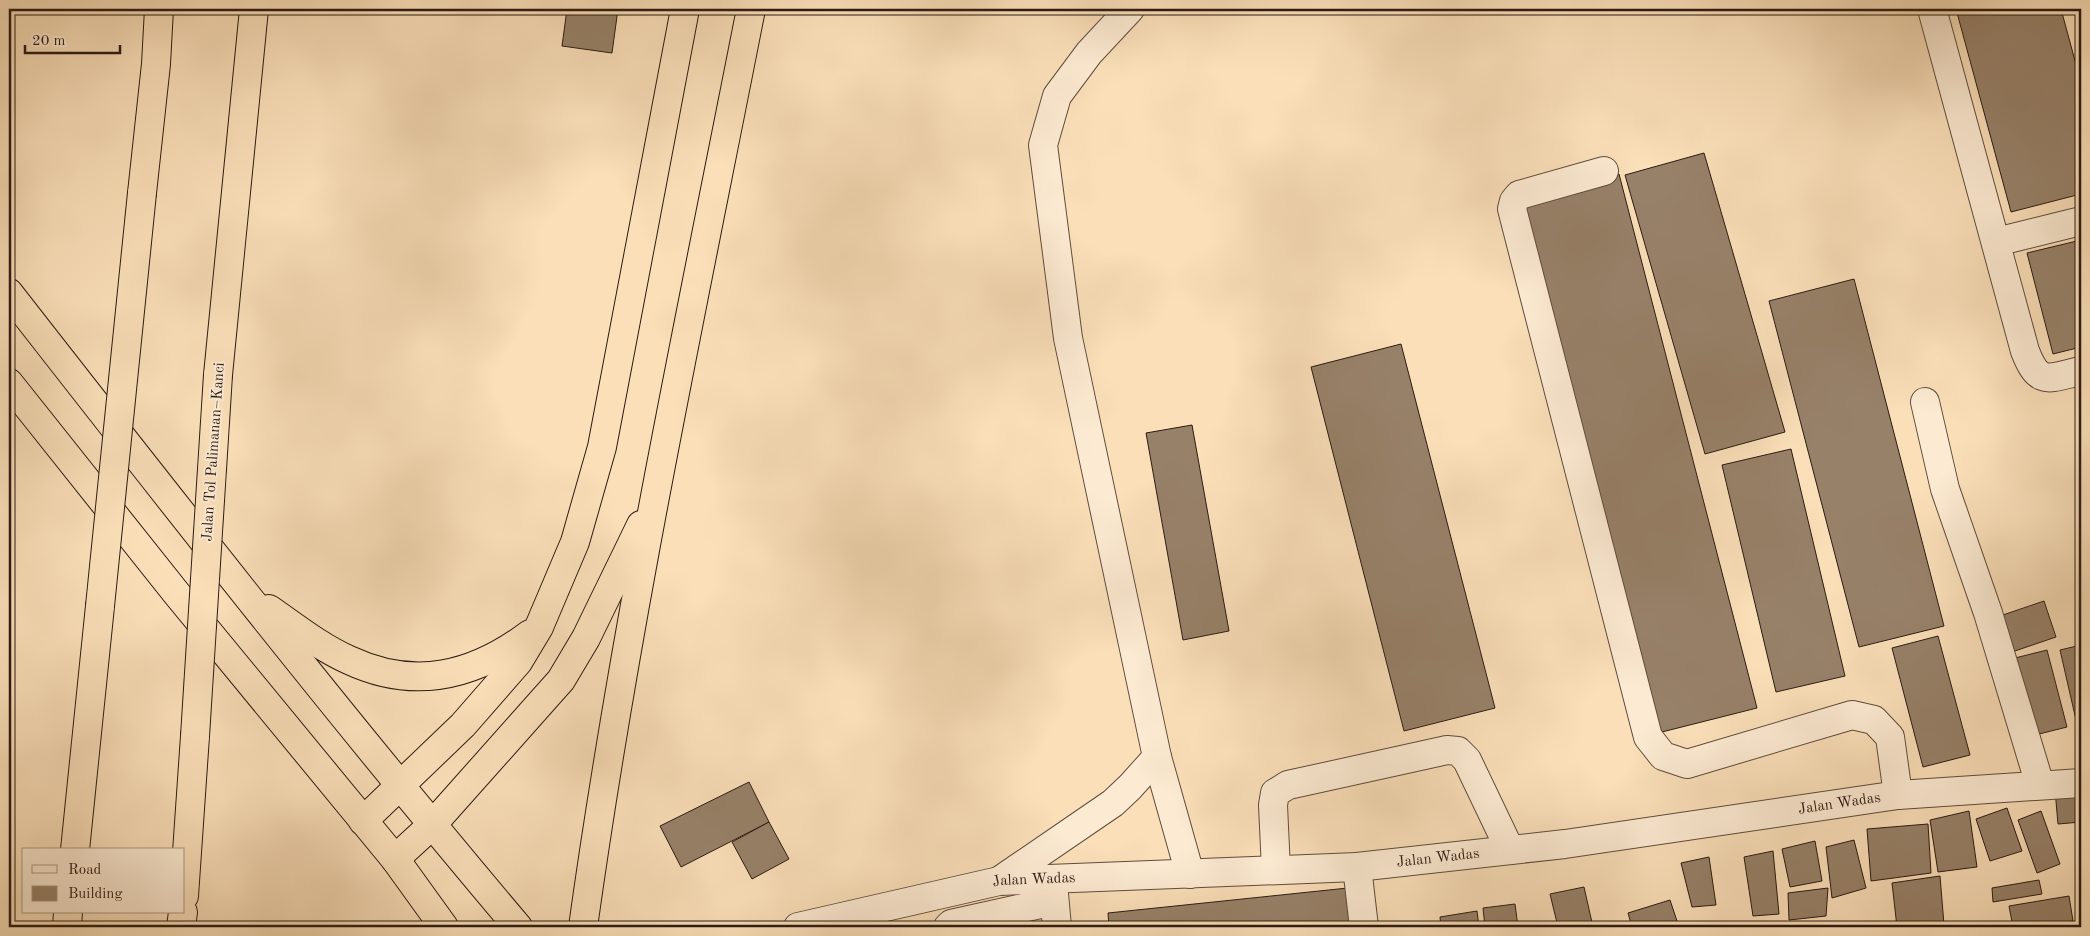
<svg xmlns="http://www.w3.org/2000/svg" width="2090" height="936" font-family="'Old Standard TT',serif">
	<style>
		.building { fill: #978169; stroke: #2c1b12 }
		.lines { fill: none; stroke-linecap: round; stroke-linejoin: round }
		.minor-casing { stroke: #604c3c; stroke-width: 30 }
		.highway-casing { stroke: #2c1b12; stroke-width: 30 }
		.minor { stroke: #fcead2; stroke-width: 28 }
		.highway { stroke: #fadfb9; stroke-width: 28 }
		.highway-bridge-casing { stroke: #2c1b12; stroke-width: 30; stroke-linecap: butt }
		.highway-bridge { stroke: #fadfb9; stroke-width: 28 }
		.labels { text-anchor: middle; dominant-baseline: central; stroke-width: 4; stroke-linejoin: round; paint-order: stroke }
		.street-label { font-size: 15px; fill: #2c1b12; stroke: #fcead2 }
	</style>
	<rect width="100%" height="100%" fill="#fadfb9"/>
	<filter id="stains"><feTurbulence type="fractalNoise" baseFrequency=".004" numOctaves="4"/><feColorMatrix values="0 0 0 0 .2 0 0 0 0 .09 0 0 0 0 .02 0 0 0 .5 -.17"/></filter>
	<radialGradient id="worn" r=".72"><stop offset=".6" stop-color="#630" stop-opacity="0"/><stop offset="1" stop-color="#630" stop-opacity=".3"/></radialGradient>
	<g class="building">
		<path d="M567 9H618L612 53 562 46Z"/>
		<path d="M1956 9H2061L2081 83V194L2011 212Z"/>
		<path d="M1704 153 1785 432 1705 454 1625 175Z"/>
		<path d="M1619 174 1757 708 1654 734 1517 200Z"/>
		<path d="M2081 240V347L2053 354 2027 253Z"/>
		<path d="M1854 279 1944 626 1859 647 1769 301Z"/>
		<path d="M1401 344 1495 708 1404 731 1311 367Z"/>
		<path d="M1192 425 1229 631 1183 640 1146 433Z"/>
		<path d="M1791 449 1845 676 1776 692 1722 465Z"/>
		<path d="M2044 601 2056 637 2009 653 1997 617Z"/>
		<path d="M1938 636 1970 755 1923 767 1892 648Z"/>
		<path d="M2081 645V732L2079 733 2060 650Z"/>
		<path d="M2047 650 2067 727 2035 735 2015 658Z"/>
		<path d="M749 782 769 822 681 867 660 826Z"/>
		<path d="M2081 788V822L2058 824 2055 790Z"/>
		<path d="M2007 808 2022 851 1990 861 1976 819Z"/>
		<path d="M1969 811 1977 867 1938 872 1930 820Z"/>
		<path d="M2041 811 2060 864 2037 873 2018 820Z"/>
		<path d="M769 822 789 859 752 879 732 842Z"/>
		<path d="M1928 824 1931 873 1871 881 1867 829Z"/>
		<path d="M1854 840 1866 888 1832 898 1826 847Z"/>
		<path d="M1815 841 1822 881 1790 887 1782 849Z"/>
		<path d="M1773 851 1779 914 1753 916 1744 857Z"/>
		<path d="M1709 857 1716 905 1692 907 1681 863Z"/>
		<path d="M1940 876 1944 925 1897 927 1892 883Z"/>
		<path d="M2039 880 2042 894 1993 902 1992 888Z"/>
		<path d="M1584 887 1593 927H1558L1550 894Z"/>
		<path d="M1348 888 1353 927H1109L1108 913Z"/>
		<path d="M1828 888 1826 916 1789 920 1788 893Z"/>
		<path d="M2069 896 2073 921 2035 927H2013L2009 906Z"/>
		<path d="M1670 900 1679 927H1632L1628 913Z"/>
		<path d="M1515 904 1518 927H1485L1483 908Z"/>
		<path d="M1477 911 1479 927H1441L1440 917Z"/>
		<path d="M1787 923V927H1746Z"/>
	</g>
	<g class="lines">
		<g class="minor-casing">
			<g id="minor">
				<path d="M1130 9 1089 53 1057 96 1043 145 1068 338 1157 757 1190 874"/>
				<path d="M1932 9 2025 351C2039 387 2048 378 2081 371"/>
				<path d="M1604 171 1519 195 1514 201 1512 209 1648 737 1663 756 1687 764 1852 715 1874 720 1890 737 1898 795"/>
				<path d="M1996 242 2081 221"/>
				<path d="M1925 402 1945 489 1988 613 2040 785"/>
				<path d="M1357 867 1364 927"/>
				<path d="M1276 870 1273 805 1275 793 1288 785 1447 750 1458 751 1467 760 1510 850"/>
				<path d="M999 881 1113 803 1130 787 1157 757"/>
				<path d="M1053 883 1057 927"/>
				<path id="s1" d="M798 927 999 881 1357 867 1565 844 1898 795 2081 783"/>
				<path d="M948 927 951 924 1054 901"/>
			</g>
		</g>
		<g class="highway-casing">
			<g id="highway">
				<path d="M142 193 156 64 159 9"/>
				<path d="M9 293C176 507 343 720 518 927"/>
				<path d="M218 375 254 9"/>
				<path d="M9 383 177 594 395 859 444 927"/>
				<path d="M269 609C295 627 320 647 349 660 415 691 474 676 530 634"/>
				<path d="M363 821 463 725 518 662 539 627 575 542 602 447 685 9"/>
				<path d="M75 850 100 606"/>
				<path d="M395 859 432 825 561 680 586 638 641 525"/>
				<path d="M184 896 195 736"/>
				<path d="M67 927 68 912"/>
				<path d="M181 927 183 912"/>
				<path d="M583 927C626 619 691 314 751 9"/>
			</g>
		</g>
		<use href="#minor" class="minor"/>
		<use href="#highway" class="highway"/>
		<g class="highway-bridge-casing">
			<g id="highway-bridge">
				<path d="M100 606 142 193"/>
				<path d="M195 736 218 375"/>
			</g>
		</g>
		<use href="#highway-bridge" class="highway-bridge"/>
	</g>
	<g class="labels">
		<g class="street-label">
			<text transform="translate(214 452) rotate(-86)">Jalan Tol Palimanan–Kanci</text>
			<text stroke="none"><textPath href="#s1" startOffset="1051">Jalan Wadas</textPath></text>
			<text stroke="none"><textPath href="#s1" startOffset="646">Jalan Wadas</textPath></text>
			<text stroke="none"><textPath href="#s1" startOffset="241">Jalan Wadas</textPath></text>
		</g>
	</g>
	<rect width="2090" height="936" fill="none" stroke="#fadfb9" stroke-width="30"/>
	<rect x="10" y="10" width="2070" height="916" fill="none" stroke="#2c1b12" stroke-width="2.5"/>
	<rect x="15" y="15" width="2060" height="906" fill="none" stroke="#2c1b12"/>
	<rect x="22" y="848" width="162" height="65" fill="#fcead2" stroke="#a99785"/>
	<rect x="32" y="865" width="25" height="8" fill="#fcead2" stroke="#a99785"/>
	<text x="68" y="874" font-size="15" fill="#2c1b12">Road</text>
	<rect x="32" y="886" width="25" height="15" fill="#978169" stroke="#a99785"/>
	<text x="68" y="898" font-size="15" fill="#2c1b12">Building</text>
	<path d="M25 45v8h95v-8" fill="none" stroke="#2c1b12" stroke-width="2.5"/>
	<text x="32" y="45" font-size="15" fill="#2c1b12" stroke="#fcead2" stroke-width="4" paint-order="stroke">20 m</text>
	<rect width="100%" height="100%" filter="url(#stains)"/>
	<rect width="100%" height="100%" fill="url(#worn)"/>
</svg>
